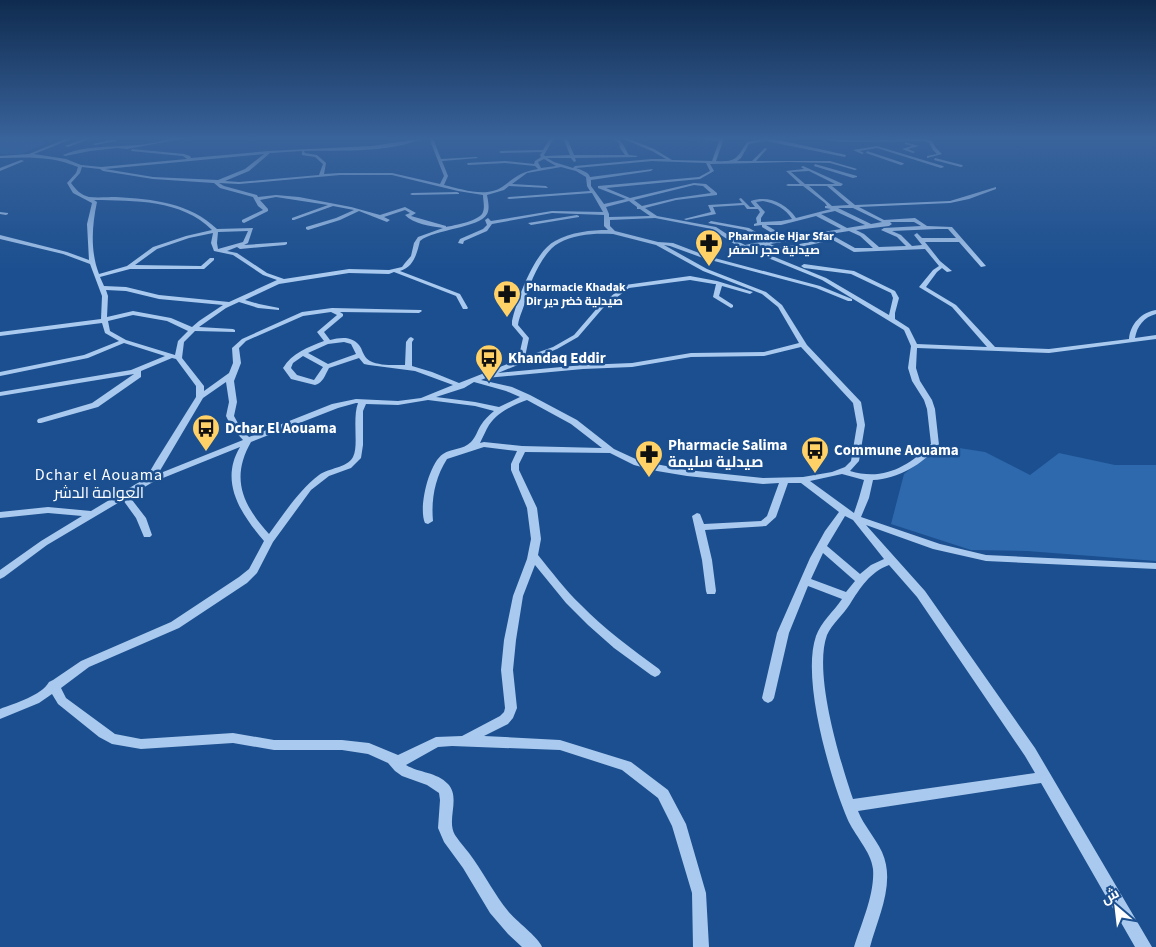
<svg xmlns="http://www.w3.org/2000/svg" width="1156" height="947" font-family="'Source Sans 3',Cairo,sans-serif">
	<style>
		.green { fill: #2e69ad }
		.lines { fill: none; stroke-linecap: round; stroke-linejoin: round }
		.minor { fill: #a9c9ee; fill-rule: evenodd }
		.labels { text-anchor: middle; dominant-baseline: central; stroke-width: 5; stroke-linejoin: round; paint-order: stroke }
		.far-poi-label { font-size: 12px; font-weight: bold; fill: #fff; stroke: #1b4f8f; text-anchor: start }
		.poi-label { font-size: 15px; font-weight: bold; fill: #fff; stroke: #1b4f8f; text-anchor: start }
		.neighbourhood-label { font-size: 16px; letter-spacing: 1px; fill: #fff; stroke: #1b4f8f }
	</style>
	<rect width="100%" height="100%" fill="#1b4f8f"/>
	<g class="green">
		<path d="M0 138H39L45 144 22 154H0Z"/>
		<path d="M940 445 985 452 1030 475 1059 453 1115 465H1156V561L1027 551 971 550 891 524 904 474Z"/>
	</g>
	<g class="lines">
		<g class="minor">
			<path d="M68 138H74L34 154 66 159 81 165 101 167 187 159 183 156 131 151 132 149 184 154 190 156 191 158 269 151 372 146 425 138C388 153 343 150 304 151L305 153 317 155 326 163 324 174 340 173H392L440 184 444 176 429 138H433L441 159 476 157 478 158 442 161 448 176 444 185C461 189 486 198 502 187 516 177 520 172 538 169L535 166 505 163 468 165 467 163 505 161 534 164 535 161 541 157 540 155 542 152 501 153 499 152 501 151 543 150 550 138H554L544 155 545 156 570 155 563 138H567L574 155H625L620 148 619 143 612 138C623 138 624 148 629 155L638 156 636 157 575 158 576 161 574 162 571 158H547L554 162 573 168 575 166 652 159H666L652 151 621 138H627L654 149 672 160 712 161 719 141 687 138H724L716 161C737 162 736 159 747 142L763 138H770L846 155 845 157 766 141 749 144 741 158 737 161H752L765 148 767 149 756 161H830L857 169 855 170 830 163 789 162 710 164 714 171 700 179 606 188 630 198 694 183 706 184 717 193V195L676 200 645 208 657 216 716 227 733 238 754 235 746 230 708 223 711 221 749 228 770 240 782 239 762 227V225L754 226V224L757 223 756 218 760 212 758 209H747L744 205 713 207 716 214 686 220 684 219 711 212 708 205 742 203 739 199 741 198 750 207H755L751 202V201C768 195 786 203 796 218L831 209 825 208V206H827L825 203 803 186H788L786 185 788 184H800L786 171 804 169 801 167 803 166 843 184 841 186H832L855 205 950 201 996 187V189L969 199 950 203 859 207 884 220 915 218 927 226 952 227 986 266 981 267 959 242H925L940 261 952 271 947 272 942 268 937 272 926 287 956 305 995 347 1049 349 1129 339C1130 324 1142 312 1156 310V314C1144 317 1137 326 1135 338L1156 335V339L1049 353 917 348 916 368 920 381 932 400 935 409 939 445C923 464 898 479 873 480L869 498 861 517 940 544 986 555 1156 563V569L986 561 933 549 866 525 925 591 1035 748 1152 947H1135L1041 783 858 811C864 826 875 837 882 852 896 883 878 917 870 947H854C861 924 875 894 873 869 871 851 854 835 847 818 830 777 801 679 816 636 821 622 834 611 842 599L808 586 789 633 774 698 772 701 768 703 764 701 762 698 777 633 810 558 825 531 839 512 801 483H788L776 517 766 526 705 530 712 560 716 591 715 594H707L706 591 702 560 692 516 697 513 700 514 704 524 761 521 767 516 779 483 763 484 687 476 657 471 634 465 610 453 525 452 519 464V470L537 508 541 539 538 555C552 572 565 590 581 605 604 629 632 649 659 669L661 672 659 675 655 677 651 675 614 648 588 625 566 603 535 565 523 596 516 640 513 670 517 708 513 718 508 724 484 736 560 740 631 762 668 790 686 824 706 893 709 947H693L692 893 672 826 658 798 622 770 560 750 452 746 438 747 406 765C419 773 437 772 448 784 461 798 446 820 455 835 461 844 468 851 474 860 486 877 495 895 508 911 516 921 538 937 542 947H522L508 934 490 913 463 868 444 842 438 828 440 800 439 793 427 785 402 776 395 771 388 763 368 754 342 750H274L233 743 141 749 112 744 99 737 58 704 52 694 39 703 0 719V709C15 703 41 696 49 682L53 680 81 661 171 622 239 577 249 569 264 541C241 514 219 482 240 447L153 482 129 496 146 518 152 535 150 537H144L136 518 123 500 47 545 4 577 0 579V570L41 541 82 516 48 513 0 518V512L48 507 91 511 146 478 156 461 196 397V386L176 359 172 358 141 371V377L98 407 41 423H38L37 421 38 419 92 403 134 374 0 396V392L131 370 165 356 124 343 88 358 0 376V372L84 355 119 341 105 333 102 323 0 336V332L101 319 102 296 90 264 63 254 0 239V235L67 252 89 260 87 224 92 203 73 193 67 183 76 173 78 167C53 156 27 157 0 158V156L29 154ZM302 151V155L315 157 323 164 319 175 239 182 225 181 249 171 270 153ZM264 154 245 169 218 180 153 177 105 169ZM544 159 556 166 541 168 538 162ZM652 161 706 163 710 171 699 177 598 186V188L626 199 604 204 591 186V180L651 171 653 169 590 177C589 172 581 170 576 168ZM82 167 100 169 103 171 153 179 214 183 220 188 253 197 258 206 263 210 242 220V222L244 223 268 211V209L260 200 276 197 328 205 292 218V220H294L333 206 354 210 336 218 306 227V229L308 230 340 220 359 211 387 222 390 220 384 217 405 210 410 213 405 215C413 224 431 226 443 228L418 237 414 243 411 256 405 263 402 267 389 270 349 269 284 279 267 273 237 253 227 251 237 247 240 249 285 245 287 244V242L244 245 248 243 253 228 217 229C190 203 153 199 116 197 108 197 98 198 89 197 81 195 76 190 71 183L80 173ZM561 167 576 171 586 177 587 186 590 191 509 197 507 198 509 199 592 193 603 212 552 211 491 221 488 218 485 220 487 225 483 229 460 239 458 243 463 244 464 241 487 231 492 224 552 213 604 215V226L608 230C591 230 571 232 555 241 535 251 517 299 512 321V325L523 338 518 360 459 383 432 372 412 366V342L414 339 411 337 409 338 406 342 405 365C394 365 380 366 370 361 365 358 363 353 361 348 354 336 342 337 330 340L324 332 343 316V314L340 312 419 313 422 311 421 310 332 308 302 312 242 339 232 348 233 363 229 373 204 391V386L182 358 184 342 195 331 235 332V330L233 329 199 327 226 308 239 302 258 308 279 310V308L259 304 245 300 279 284 349 273 389 274 394 272 456 296 463 309H467L468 308 460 294 400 271C414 267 417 253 420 241 434 229 480 228 487 214 490 209 488 200 487 195L504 190 509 186 548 188 546 186 512 184 527 173ZM809 171 835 184H805L791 172ZM340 175H392L458 191 483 195C483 200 485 207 483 212 480 221 455 225 446 227V226L411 216 416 213 405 207 380 215 351 207 299 197 276 195 258 197 257 195 224 186 219 183 239 184ZM694 185 703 186 711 193 676 198 642 206 634 200ZM809 186H827L849 205 832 206ZM94 200C135 201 181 199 212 230L186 236 153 247 127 266 99 274C90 251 92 225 97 202ZM629 201 637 207V209H640L650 216 609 217V214L606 207ZM763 201C775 203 786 209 792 219L781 221 761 222V218L765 212 756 202ZM838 208H853L882 222 871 224ZM835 211 865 225 847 228 821 214ZM816 216 841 229 788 238 766 225H781ZM655 218 712 229 736 245 822 280 904 330 911 346 908 368 912 381 924 400 927 409 931 444C908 467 883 481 850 471L859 461 865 425 861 402 807 345 782 305 766 292 707 269 664 245 670 246 703 258 816 288 848 301H852V299L820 286 707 256 673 243 658 242 615 231 610 226V220ZM890 222H914L921 226 884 228 881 230 897 237 906 246 879 247 864 234 856 230 889 226 892 224ZM937 229H948L956 238H922L917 233 914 235 922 245 912 246 901 235 892 231ZM248 231 243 242 218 249 217 243 218 232ZM849 231 860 236 873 248H855L830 234ZM213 233 211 243 214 251 233 255 263 275 277 280 229 302 159 295 126 287 104 286 100 277 130 269H204L214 260V258H210L201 266 135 265 157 249 189 238ZM613 234 656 245 703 271 762 294 778 307 799 343 764 352 691 353 632 363 583 365 498 373 557 349 578 337 603 308 629 288 690 280 714 284H716L713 297 731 308 733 307V305L719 296 722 286 750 294 753 292 717 281 690 276 625 285 599 306 574 335 553 347 525 357 529 338 518 325C519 317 523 310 525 302 529 284 542 252 559 243 575 234 595 233 613 234ZM824 235 854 252 925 249 939 266 933 270 919 287 952 307 987 347 917 344 909 328 895 319V313L899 298 895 291 854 271 804 264 801 266 804 268 851 274 891 293 893 298 889 315 826 278 750 247 763 245 778 252 823 242 820 240 779 248 770 244ZM758 238 764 241 745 245 737 241ZM106 290 126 291 159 299 223 305 199 321 192 327 171 318 133 311 107 317 108 296ZM331 312 337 315 317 332 324 341C308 347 292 353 283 368L291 379 315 385C323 383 325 375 329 368L359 358 364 364 369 365 415 371 453 385 421 398 398 401 356 399 332 404 249 437 240 427 234 416 237 402 234 381 241 363 239 348 246 341 303 316ZM133 315 167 321 188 331 178 341 175 355 126 340 110 331 108 321ZM344 342 351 344 356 354 328 364 308 353 328 344ZM801 347 853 403 857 425 851 461 845 467 832 472 803 477 763 478 687 470 640 461 614 449 577 420 530 395 512 387 481 380 486 378 583 369 632 367 691 357 764 356ZM303 356 323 367 314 380 297 375 291 368 293 363ZM226 382 229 402 226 416 232 428 243 440 158 474 203 398ZM474 382 506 391 520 397 499 407 475 402 436 397 464 388ZM428 400 475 406 494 411C489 415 484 420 481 425 477 431 476 437 471 442 463 450 452 448 443 454 429 463 418 508 425 523L428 524 433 521C431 499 435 478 447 459L484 447 517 451 511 464V470L527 508 531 539 527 559 513 596 504 640 501 670 505 708 504 712 500 716 462 736 436 737 398 755 369 743 342 740H274L233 733 141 739 115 734 66 698 61 688 89 667 179 628 247 583 257 573 273 542 311 490 329 476 351 468 361 458 363 445V411L366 404 398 405ZM527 400 571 424 602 448 522 446 484 442 480 443C483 437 486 430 489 425 498 412 513 405 527 400ZM356 403H358C352 419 359 446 353 457 347 468 328 468 319 475 298 491 284 514 269 534 243 505 230 479 251 442L338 408ZM842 474 864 480 859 498 854 513 810 481ZM845 516 853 520 884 559 871 565 860 574 827 546ZM823 553 855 581 846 592 811 579ZM889 565 917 597 1025 756 1035 773 853 799C840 761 813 673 827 635 832 624 843 615 850 604 860 588 870 572 889 565Z"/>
			<path d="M86 138H92L68 147 65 146Z"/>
			<path d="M170 138H200L176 140 127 149 117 148 90 151 65 156 63 155C94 141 140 151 170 138Z"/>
			<path d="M812 138 842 140 926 139 932 141 936 148 942 154 927 158V156L937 154 933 150 929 143 925 141 842 142Z"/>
			<path d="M115 139 116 141 95 145 93 144Z"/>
			<path d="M905 142 919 146 908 149 915 152 913 153 902 149 912 146 905 144Z"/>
			<path d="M877 146 943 166 944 167 941 168 877 148 860 151 864 153 862 154 853 150Z"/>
			<path d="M867 151 903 163 904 164 901 165 866 153Z"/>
			<path d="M935 158 962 165 963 166 961 167 934 160Z"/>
			<path d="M21 160 24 161 0 171V168Z"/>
			<path d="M815 164 857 176V177L853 178 814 166Z"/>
			<path d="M457 192 459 193V194L412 195 410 194 412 193Z"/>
			<path d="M0 212 8 213V214L6 215 0 214Z"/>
			<path d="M577 215 579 216V217L531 225 528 223Z"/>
		</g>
	</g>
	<linearGradient id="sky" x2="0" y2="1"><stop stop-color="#0f2b4f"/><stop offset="0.51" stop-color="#39639b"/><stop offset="1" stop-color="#39639b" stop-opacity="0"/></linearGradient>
	<rect width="1156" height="271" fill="url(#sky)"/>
	<defs>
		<g id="pharmacy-pin" transform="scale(1.4375)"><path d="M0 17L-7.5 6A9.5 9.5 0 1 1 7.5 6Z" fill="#ffd166" stroke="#1b4f8f"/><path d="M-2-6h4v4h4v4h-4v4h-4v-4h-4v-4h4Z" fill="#111"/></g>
		<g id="bus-pin" transform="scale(1.4375)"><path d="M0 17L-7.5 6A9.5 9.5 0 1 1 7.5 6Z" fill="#ffd166" stroke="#1b4f8f"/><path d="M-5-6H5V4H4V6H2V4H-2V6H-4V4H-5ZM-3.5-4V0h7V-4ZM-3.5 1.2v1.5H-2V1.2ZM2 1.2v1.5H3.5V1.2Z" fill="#111"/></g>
	</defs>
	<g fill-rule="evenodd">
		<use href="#pharmacy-pin" x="709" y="243"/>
		<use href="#pharmacy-pin" x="507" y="294"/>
		<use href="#bus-pin" x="489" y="358"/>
		<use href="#bus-pin" x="206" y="428"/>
		<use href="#bus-pin" x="815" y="450"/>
		<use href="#pharmacy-pin" x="649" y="454"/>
	</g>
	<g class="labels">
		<g class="far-poi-label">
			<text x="728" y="236">Pharmacie Hjar Sfar<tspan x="728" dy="14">صيدلية حجر الصفر</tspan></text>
			<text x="526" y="287">Pharmacie Khadak<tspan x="526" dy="14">Dir صيدلية خضر دير</tspan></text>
		</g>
		<g class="poi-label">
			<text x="508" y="358">Khandaq Eddir</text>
			<text x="225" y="428">Dchar El Aouama</text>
			<text x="668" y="445">Pharmacie Salima<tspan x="668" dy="17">صيدلية سليمة</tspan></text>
			<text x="834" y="450">Commune Aouama</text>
		</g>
		<g class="neighbourhood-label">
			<text x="99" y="475">Dchar el Aouama<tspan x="99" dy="18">العوامة الدشر</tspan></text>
		</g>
	</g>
	<g transform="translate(1116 907) rotate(332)" stroke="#1b4f8f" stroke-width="4" paint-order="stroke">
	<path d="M0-4L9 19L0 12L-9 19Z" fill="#ffffff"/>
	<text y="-8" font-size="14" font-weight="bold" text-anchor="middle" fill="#ffffff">ش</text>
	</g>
</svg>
